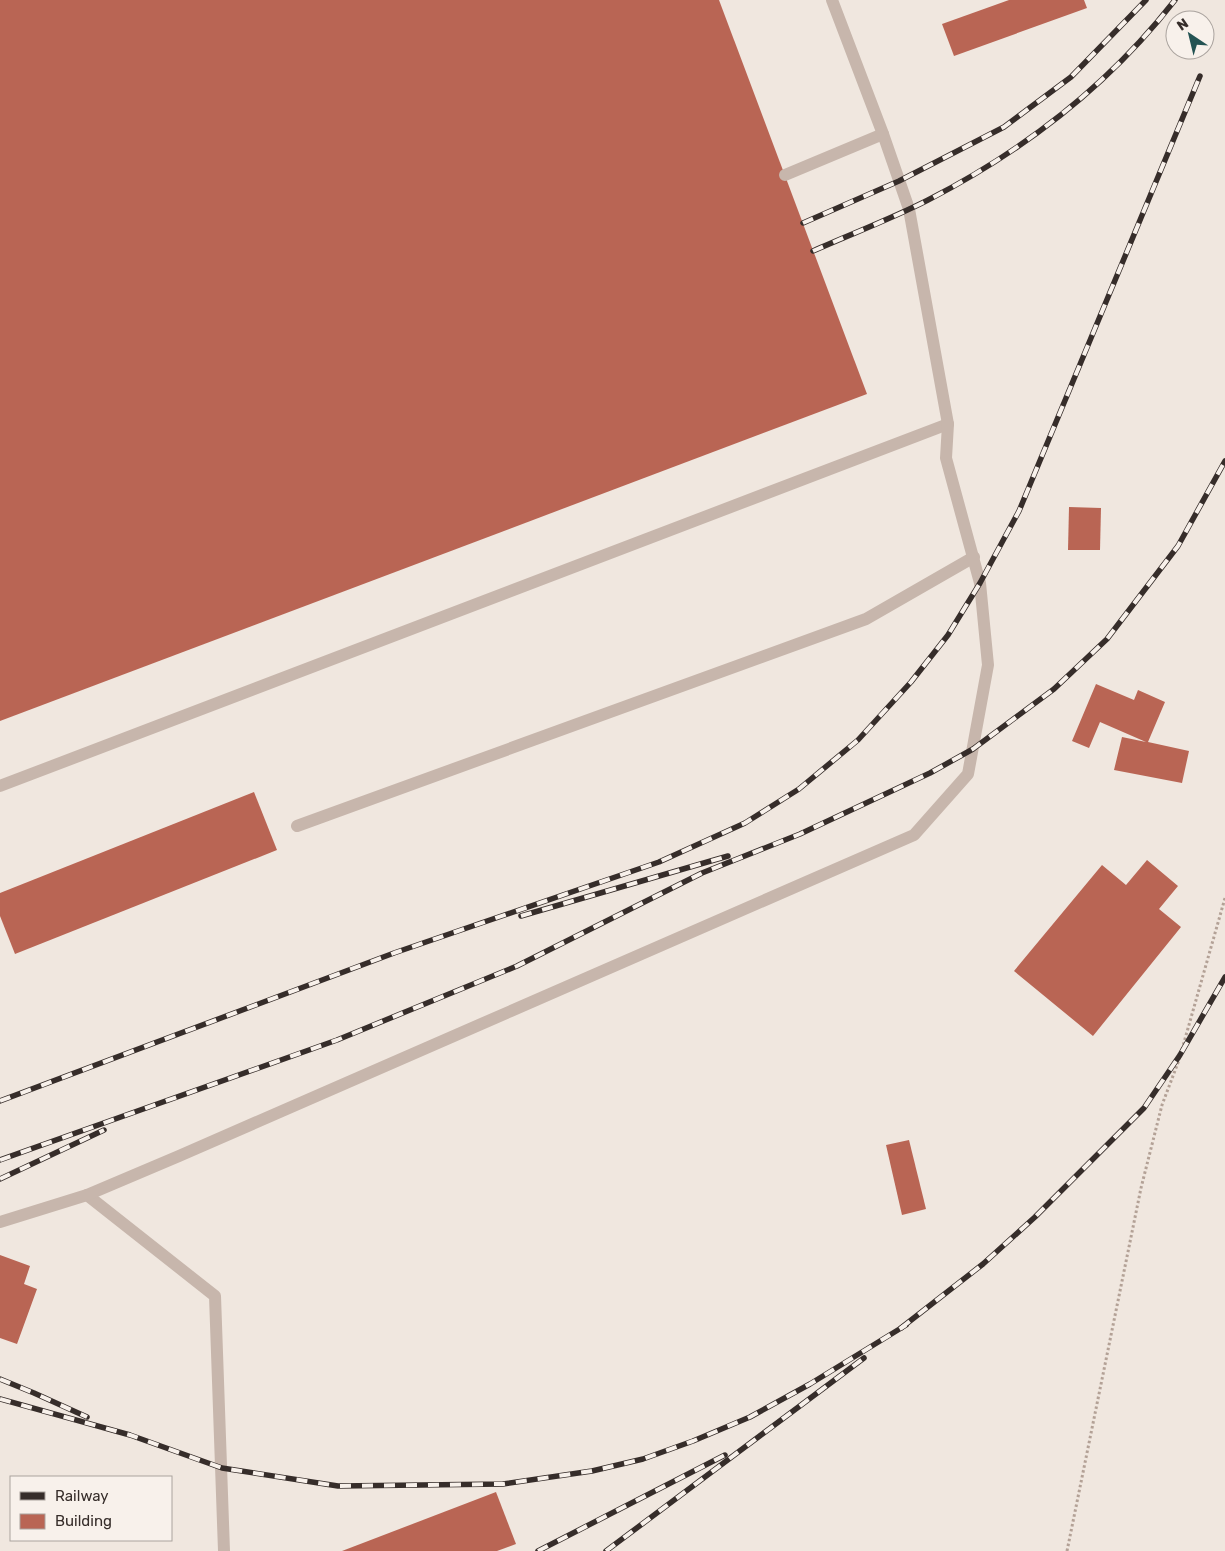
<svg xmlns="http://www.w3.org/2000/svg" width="1225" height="1551" font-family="Rubik,sans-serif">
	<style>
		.building { fill: #b96554 }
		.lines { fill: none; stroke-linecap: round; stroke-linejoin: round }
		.path { stroke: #b3a196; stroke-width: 3; stroke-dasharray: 2.5 2.5; stroke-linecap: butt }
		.lane { stroke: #c7b6ac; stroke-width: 12 }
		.rail-casing { stroke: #362d2a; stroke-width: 5.5 }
		.rail { stroke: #f8f1eb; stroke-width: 4; stroke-dasharray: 11; stroke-linecap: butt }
	</style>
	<rect width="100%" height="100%" fill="#f0e7df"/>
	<g class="building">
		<path d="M0 0H719L867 394 0 721Z"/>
		<path d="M1009 0H1084L1087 8 954 56 942 24Z"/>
		<path d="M1069 507 1101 508 1100 550H1068Z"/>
		<path d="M1096 684 1134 700 1138 690 1165 702 1148 742 1189 751 1182 783 1114 770 1122 737 1146 742 1100 722 1089 748 1072 741Z"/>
		<path d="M254 792 277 850 15 954 0 916V893Z"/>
		<path d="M1147 860 1178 886 1159 909 1181 927 1093 1036 1014 971 1102 865 1126 885Z"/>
		<path d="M909 1140 926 1209 902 1215 886 1145Z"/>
		<path d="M0 1255 30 1266 24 1284 37 1289 17 1344 0 1338Z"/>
		<path d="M496 1492 516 1544 497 1551H342Z"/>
	</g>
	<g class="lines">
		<path class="path" d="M1067 1551 1141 1188 1162 1105 1179 1060 1225 898"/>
		<g class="lane">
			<path d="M785 175 883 134"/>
			<path d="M0 786 948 424"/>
			<path d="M297 826 866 619 974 557"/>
			<path d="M87 1195 215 1296 224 1551"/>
			<path d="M0 1222 87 1195 179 1156 914 835 968 774 988 665 980 583 946 458 948 424 909 209 883 134 832 0"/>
		</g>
		<g class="rail-casing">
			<g id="rail">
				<path d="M803 223 899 181 1004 127 1071 77 1146 0"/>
				<path d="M813 251C851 234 891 219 928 200 1023 151 1109 85 1175 0"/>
				<path d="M521 916 728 856"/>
				<path d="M0 1101 394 953 659 862 745 823 799 789 858 740 911 682 948 635 980 583 1019 511 1200 76"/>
				<path d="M0 1160 337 1040 517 966 702 873 800 834 930 773 973 749 1054 689 1107 639 1178 546 1225 461"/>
				<path d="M0 1179 104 1130"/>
				<path d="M901 1328 983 1264 1035 1217 1144 1108 1180 1055 1225 977"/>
				<path d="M0 1379 34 1393 87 1417"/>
				<path d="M0 1399 130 1435 222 1468 338 1486 503 1484 592 1471 643 1459 693 1441 750 1417 810 1384 906 1325"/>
				<path d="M538 1551 725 1455"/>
				<path d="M606 1551 864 1358"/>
			</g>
		</g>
		<use href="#rail" class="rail"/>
	</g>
	<rect x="10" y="1476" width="162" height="65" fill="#f8f1eb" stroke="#aaa39e"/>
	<rect x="20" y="1492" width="25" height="8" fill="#362d2a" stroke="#aaa39e"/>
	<text x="55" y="1501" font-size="15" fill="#362d2a">Railway</text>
	<rect x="20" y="1514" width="25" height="15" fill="#b96554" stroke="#aaa39e"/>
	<text x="55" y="1526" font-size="15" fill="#362d2a">Building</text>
	<g transform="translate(1190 35) rotate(325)"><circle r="24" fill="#f8f1eb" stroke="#aaa39e"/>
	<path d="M0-4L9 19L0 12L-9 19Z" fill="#245353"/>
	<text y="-8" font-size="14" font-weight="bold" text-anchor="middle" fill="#362d2a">N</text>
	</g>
</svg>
